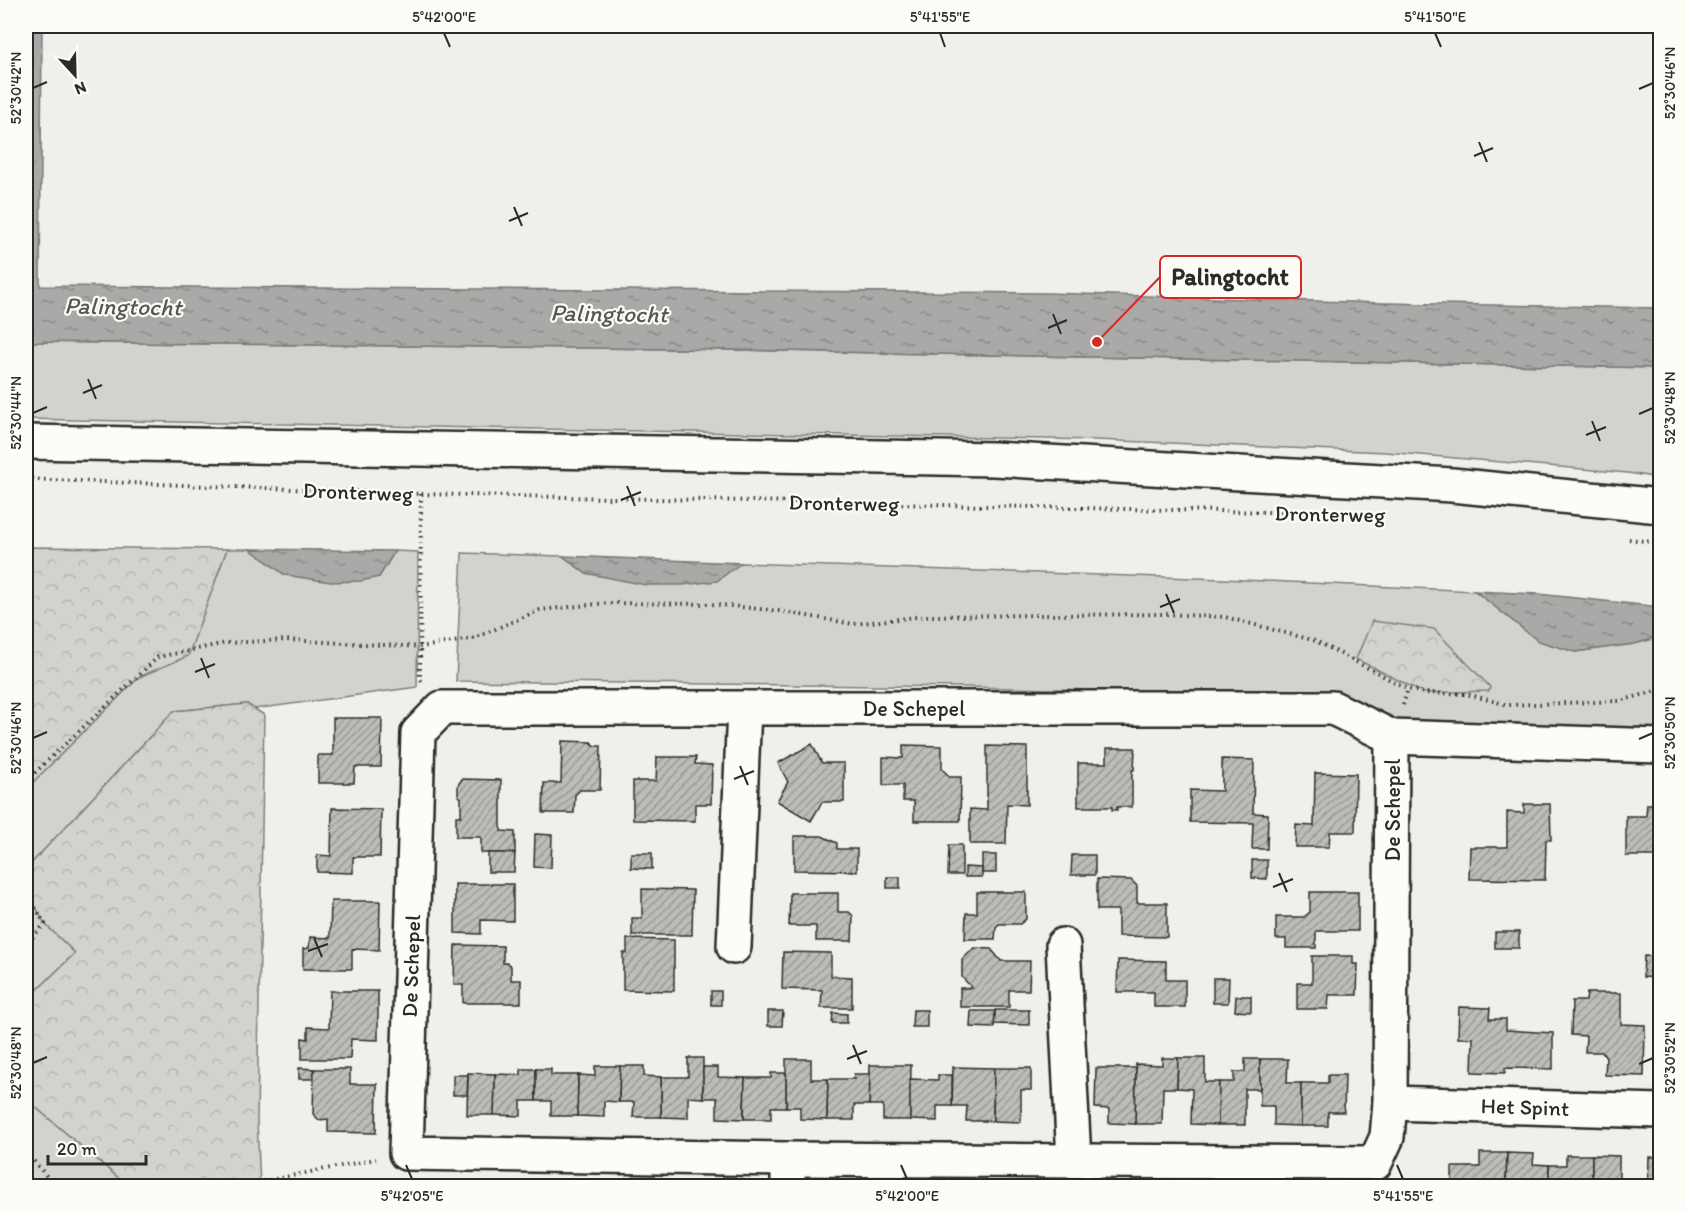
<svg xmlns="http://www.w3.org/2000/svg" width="1686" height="1212" font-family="Itim,sans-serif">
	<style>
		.green { fill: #d3d2cf; stroke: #7f7e7d; stroke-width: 1.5 }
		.forest { fill: url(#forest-crowns); stroke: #7f7e7d; stroke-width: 1.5 }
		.water { fill: url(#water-ripples); stroke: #777775; stroke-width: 1.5 }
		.building { fill: url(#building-hatch); stroke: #2b2b2b; stroke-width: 1.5 }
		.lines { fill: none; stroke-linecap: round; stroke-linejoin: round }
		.minor-casing { stroke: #2b2b2b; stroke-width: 38 }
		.major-casing { stroke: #2b2b2b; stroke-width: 38 }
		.path { stroke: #2b2b2b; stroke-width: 4; stroke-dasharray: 1.5 4.5; stroke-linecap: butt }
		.minor { stroke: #fdfcf7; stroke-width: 33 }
		.major { stroke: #fdfcf7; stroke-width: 33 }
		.ticks { fill: none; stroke: #2b2b2b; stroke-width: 2 }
		.labels { text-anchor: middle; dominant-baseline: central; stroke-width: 4.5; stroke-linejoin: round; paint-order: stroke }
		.street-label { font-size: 22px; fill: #2b2b2b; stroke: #fdfcf7 }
		.water-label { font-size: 24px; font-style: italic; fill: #575756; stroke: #fdfcf7 }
		.leader { fill: none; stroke: #d62828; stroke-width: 2 }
		.callout-dot { fill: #d62828; stroke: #fdfcf7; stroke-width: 2 }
		.callout { fill: #fdfcf7; stroke: #d62828; stroke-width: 2 }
		.callout-label { font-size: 24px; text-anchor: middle; font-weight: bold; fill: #2b2b2b }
		.neatline { fill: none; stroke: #2b2b2b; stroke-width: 2 }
		.ticks-label { font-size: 15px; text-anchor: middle; fill: #2b2b2b }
	</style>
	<defs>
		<pattern id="forest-crowns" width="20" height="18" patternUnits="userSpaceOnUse" patternTransform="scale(1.5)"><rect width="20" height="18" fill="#d3d2cf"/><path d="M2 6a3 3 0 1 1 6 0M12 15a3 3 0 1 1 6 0" fill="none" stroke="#b5b4b2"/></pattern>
		<pattern id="water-ripples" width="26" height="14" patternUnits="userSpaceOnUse" patternTransform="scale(1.5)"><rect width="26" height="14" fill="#aaa9a7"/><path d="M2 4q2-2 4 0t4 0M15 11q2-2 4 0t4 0" fill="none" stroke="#8b8a88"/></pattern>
		<pattern id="building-hatch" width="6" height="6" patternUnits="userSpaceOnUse" patternTransform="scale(1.5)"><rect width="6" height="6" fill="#bdbcb8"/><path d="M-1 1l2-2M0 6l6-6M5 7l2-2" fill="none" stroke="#9a9996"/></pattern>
	</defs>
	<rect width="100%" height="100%" fill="#f0efeb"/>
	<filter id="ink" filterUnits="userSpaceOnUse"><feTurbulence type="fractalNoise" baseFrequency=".0167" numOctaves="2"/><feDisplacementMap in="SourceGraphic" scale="12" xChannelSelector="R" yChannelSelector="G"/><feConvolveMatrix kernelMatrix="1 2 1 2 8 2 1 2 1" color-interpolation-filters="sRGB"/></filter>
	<g filter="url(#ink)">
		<g class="green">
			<path d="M26 342 678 349 1660 368V478L1628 473 1386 452 1096 440 26 419Z"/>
			<path d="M227 549H250L285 575 379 577 395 551 418 552 417 687 254 709 247 704 174 711 26 869V789L139 677 188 656Z"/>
			<path d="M462 553 563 556 585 573 716 581 741 563 1224 579 1475 591 1538 640 1575 652 1634 644 1660 637V739L1418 734 1362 702 1311 695 967 687 456 681Z"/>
			<path d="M26 889 45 924 75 953 26 1001Z"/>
			<path d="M26 1099 128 1186H26Z"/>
			<path d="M830 1175H865V1186H820Z"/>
		</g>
		<g class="forest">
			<path d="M26 547 227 549 188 656 139 677 26 789Z"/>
			<path d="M1372 621 1434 629 1490 687 1489 691 1424 693 1356 659Z"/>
			<path d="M247 704 264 715 257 1119 260 1186H128L26 1099V1001L75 953 45 924 26 889V869L174 711Z"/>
		</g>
		<g class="water">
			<path d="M26 26H42L40 286 1046 293 1384 303 1660 308V368L678 349 26 342Z"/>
			<path d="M250 549 395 551 379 577 361 581 331 582 285 575Z"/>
			<path d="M563 556 741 563 717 581 682 585H646L585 573Z"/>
			<path d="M1475 591 1538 594 1660 607V637L1634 644 1575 652 1538 641Z"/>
		</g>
		<g class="building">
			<path d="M333 718H382L381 767H355L354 783H318V755H333Z"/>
			<path d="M562 741 591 742 595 746H601L600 790H580L575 795 574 813H543L544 783H561Z"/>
			<path d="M812 744 822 763H844V802H822L811 821 777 801 788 782 778 763Z"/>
			<path d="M903 745 942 746V769L950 777H961L960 821H914V801H903V785H883V757L903 758Z"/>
			<path d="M987 746 1027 747V805L1007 804 1006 844H970V809L987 810Z"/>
			<path d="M1107 748H1135L1134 770H1132V807H1117V810H1112V807H1078V763H1107Z"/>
			<path d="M657 757H696L695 764 712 765 711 804H695V821L633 820V781H656Z"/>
			<path d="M1222 759 1254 760 1253 813 1268 814 1267 849H1252L1253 823 1190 822V790L1222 791Z"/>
			<path d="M1315 773 1356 774 1355 832H1330L1329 847H1295L1296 825 1314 826Z"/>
			<path d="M462 779 501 780V831L515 832V853H481V837H456V816H461V798L458 795V785Z"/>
			<path d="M1524 804H1550L1551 840H1546L1545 880 1469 879 1470 847H1507V812L1524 813Z"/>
			<path d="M1647 804H1660V856H1626V816H1646Z"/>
			<path d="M332 808 381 809 380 857H353V873L317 872V855L331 856Z"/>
			<path d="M535 834 552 835 551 868 534 867Z"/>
			<path d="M794 836H822L837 843V849H857V871L794 870Z"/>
			<path d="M949 845H962V875H948Z"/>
			<path d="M488 853H515L514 872H488Z"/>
			<path d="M631 853H652V869L631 868Z"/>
			<rect x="982" y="855" width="14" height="18"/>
			<path d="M1072 855H1095V875H1071Z"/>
			<path d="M1252 860H1267V879L1252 878Z"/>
			<path d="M965 867 982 868V877H965Z"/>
			<rect x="887" y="877" width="13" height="11"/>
			<path d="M1097 879 1131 880 1137 886V903H1167V937L1118 936V910H1097Z"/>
			<path d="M455 884H513V921L481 920V934L455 933Z"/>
			<path d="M642 889 693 890 692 935H632V918H642Z"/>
			<path d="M977 892H1026V919L1020 924H999L996 927 995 939H965L966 913H977Z"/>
			<path d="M1310 892H1358V931H1316V948H1286V939H1276V917H1304L1310 912Z"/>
			<path d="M790 893H838V912H849L853 916 852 941H816V926H789Z"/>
			<path d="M331 901H380L379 950 352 949V969H303V949L309 948 310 937 330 938Z"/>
			<rect x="1495" y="932" width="24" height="16"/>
			<path d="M627 939 674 940V991L623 990V953H627Z"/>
			<path d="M455 945 503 946V963H507L511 966V980H521V1003H463V985H454Z"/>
			<path d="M974 948 991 949 1001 961H1030L1029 990H1009V1007H960V988H972L962 977V960Z"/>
			<path d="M783 952 831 953V976L852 977V1008H821L822 990 782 989Z"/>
			<path d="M1312 956H1353V964H1358L1357 995H1329L1328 1009H1297V983H1312Z"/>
			<path d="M1644 956 1660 957 1659 978 1643 977Z"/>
			<path d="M1118 960 1166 961V980H1185V1007H1154V992H1117Z"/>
			<path d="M1213 978H1229L1228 1003H1213Z"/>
			<path d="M330 991H378V1040L351 1039 350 1059H302V1038L308 1039V1027L329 1028Z"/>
			<rect x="711" y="991" width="10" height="14"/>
			<path d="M1587 993H1621V1024L1645 1025 1644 1076 1605 1075 1606 1058 1602 1052H1585L1586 1036 1571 1035 1572 1001H1586Z"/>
			<path d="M1236 996H1251V1012L1235 1011Z"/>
			<path d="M1459 1007 1490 1008 1489 1019H1506V1030L1553 1033V1069L1505 1068V1073L1472 1072 1473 1038H1458Z"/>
			<path d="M913 1010H927V1027H912Z"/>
			<path d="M995 1010H1029V1025L994 1024Z"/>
			<path d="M768 1011H783L782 1026H768Z"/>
			<path d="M971 1011H995L994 1028 970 1027Z"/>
			<path d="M833 1013 847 1014V1023H832Z"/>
			<path d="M688 1058H703V1098L688 1097V1118L661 1117V1077H688Z"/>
			<path d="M1162 1058H1178L1177 1088H1163L1162 1124H1135L1136 1064 1162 1065Z"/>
			<path d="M1178 1058H1205V1082H1219L1218 1125 1191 1124 1192 1089 1177 1088Z"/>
			<path d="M786 1059H811V1079H828L827 1120 800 1119V1107H786Z"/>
			<path d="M1245 1059H1260V1089H1245V1125H1218L1219 1082H1234V1072H1245Z"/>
			<path d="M1260 1059H1288L1287 1083H1301V1126L1274 1125V1106H1260Z"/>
			<path d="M870 1065H911L910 1120H883V1105H869Z"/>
			<path d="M595 1066H620L619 1102 604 1101V1117L577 1116 578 1075 595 1076Z"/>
			<path d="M620 1066H644V1076L661 1077V1117H633L634 1102H619Z"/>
			<path d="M703 1067H718V1077L745 1078 744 1119 717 1118V1098H703Z"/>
			<path d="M953 1067 994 1068 993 1121H966L967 1106H952Z"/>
			<path d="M299 1068 314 1069V1079H299Z"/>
			<path d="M994 1068H1031V1090H1021V1122L993 1121Z"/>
			<path d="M1096 1068H1136L1135 1124 1109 1123V1109L1095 1108Z"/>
			<path d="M314 1069H350V1084H377L376 1133 328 1132V1119L319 1120 313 1114Z"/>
			<path d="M521 1069H536V1101H521V1116L494 1115 495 1074 521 1075Z"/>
			<path d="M536 1069H551V1075H578L577 1116H551V1101H536Z"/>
			<path d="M468 1073 495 1074 494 1115H467Z"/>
			<path d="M771 1073H786V1107H771V1119H744L745 1078H771Z"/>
			<path d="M854 1074H870L869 1105H854V1120H827L828 1079H854Z"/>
			<path d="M453 1075H468L467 1095H453Z"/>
			<path d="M938 1075H952V1106H937V1121L910 1120V1079L938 1080Z"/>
			<path d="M1328 1075H1345L1344 1112H1328V1126H1301V1083H1328Z"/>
			<path d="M1480 1153H1507L1506 1186H1452V1167H1480Z"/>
			<path d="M1507 1153 1534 1154 1533 1164 1549 1165V1186H1506Z"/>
			<path d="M1566 1155H1592V1186H1549V1165H1566Z"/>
			<path d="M1592 1155 1619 1156V1186H1592Z"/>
			<path d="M1649 1157H1660V1186H1648Z"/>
		</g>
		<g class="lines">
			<g class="minor-casing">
				<g id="minor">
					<path d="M442 708H1333L1392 737 1390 1103 1387 1137 1375 1163 788 1159 406 1153 418 733Z"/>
					<path d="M1392 737 1660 746"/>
					<path d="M1063 945 1074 1160"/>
					<path d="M734 947 744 708"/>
					<path d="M1390 1103 1660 1111"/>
					<path d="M788 1186V1159"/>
				</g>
			</g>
			<g class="major-casing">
				<path id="major" d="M26 442 994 459 1452 485 1660 506"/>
			</g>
			<g class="path">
				<path d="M26 479 421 494 1317 513"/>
				<path d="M421 494 420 679 422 682"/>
				<path d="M1629 539 1660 543"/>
				<path d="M1403 705 1408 689"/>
				<path d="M26 781 158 657 226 643 286 640 421 647 472 639 540 610 608 603 711 604 779 611 853 624 926 616 1165 614 1225 617 1316 641 1408 689 1424 693 1466 694 1508 705 1620 701 1660 690"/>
				<path d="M26 892 45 924 26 944"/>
				<path d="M26 1152 55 1186"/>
				<path d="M240 1186 376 1159"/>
			</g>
			<use href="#minor" class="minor"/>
			<use href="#major" class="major"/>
		</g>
	</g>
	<path class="ticks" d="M444 33 450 47M940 33 945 47M1435 33 1441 47M33 88 47 82M1639 89 1653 83M1479 142 1487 162M1474 156 1493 148M514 207 522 226M509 221 528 213M1053 314 1061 334M1048 328 1067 320M88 379 96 399M83 393 102 385M33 413 47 407M1639 414 1653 408M1592 421 1600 441M1586 435 1606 427M627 486 635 506M621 500 641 492M1166 594 1174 613M1160 607 1180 599M201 658 209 678M195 672 215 664M33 738 47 732M1639 739 1653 733M740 766 748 785M734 779 754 771M1279 873 1287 892M1273 887 1293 879M314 938 322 957M308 951 328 944M853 1045 861 1064M847 1059 867 1051M33 1063 47 1057M1639 1064 1653 1058M406 1165 412 1179M901 1165 907 1179M1397 1165 1403 1179"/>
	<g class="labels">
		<g class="street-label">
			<text transform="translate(358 492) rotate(2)">Dronterweg</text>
			<text transform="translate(844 503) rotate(1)">Dronterweg</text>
			<text transform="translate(1330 514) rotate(1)">Dronterweg</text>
			<text x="914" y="708">De Schepel</text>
			<text transform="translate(1392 810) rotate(-90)">De Schepel</text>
			<text transform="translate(411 966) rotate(-88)">De Schepel</text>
			<text transform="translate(1525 1107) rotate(2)">Het Spint</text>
		</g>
		<g class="water-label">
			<text transform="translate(123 306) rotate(1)">Palingtocht</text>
			<text transform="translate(609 313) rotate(1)">Palingtocht</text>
		</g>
	</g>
	<path class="leader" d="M1097 342L1160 277"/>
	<circle class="callout-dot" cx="1097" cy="342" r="6"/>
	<rect class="callout" x="1160" y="256" width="141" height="42" rx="6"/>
	<g class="callout-label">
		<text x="1230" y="285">Palingtocht</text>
	</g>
	<rect width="1686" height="1212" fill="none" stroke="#fdfcf7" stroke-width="66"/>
	<g transform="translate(75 75) rotate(158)" stroke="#fdfcf7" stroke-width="4.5" paint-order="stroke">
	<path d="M0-4.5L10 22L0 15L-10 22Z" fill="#2b2b2b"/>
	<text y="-9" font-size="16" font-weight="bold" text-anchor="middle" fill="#2b2b2b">N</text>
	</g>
	<path d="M48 1155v9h98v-9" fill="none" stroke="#2b2b2b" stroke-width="3"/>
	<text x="57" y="1155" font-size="18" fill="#2b2b2b" stroke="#fdfcf7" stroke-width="4.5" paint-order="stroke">20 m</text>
	<rect x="33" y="33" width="1620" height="1146" class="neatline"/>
	<g class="ticks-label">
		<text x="444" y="22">5°42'00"E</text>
		<text x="940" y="22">5°41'55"E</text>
		<text x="1435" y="22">5°41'50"E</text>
		<text transform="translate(1670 83) rotate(-90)" y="5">52°30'46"N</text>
		<text transform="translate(16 88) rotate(-90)" y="5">52°30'42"N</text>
		<text transform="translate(1670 408) rotate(-90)" y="5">52°30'48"N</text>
		<text transform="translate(16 413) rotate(-90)" y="5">52°30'44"N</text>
		<text transform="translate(1670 733) rotate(-90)" y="5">52°30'50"N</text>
		<text transform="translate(16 738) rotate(-90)" y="5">52°30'46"N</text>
		<text transform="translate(1670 1058) rotate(-90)" y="5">52°30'52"N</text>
		<text transform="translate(16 1063) rotate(-90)" y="5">52°30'48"N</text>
		<text x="412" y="1201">5°42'05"E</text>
		<text x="907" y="1201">5°42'00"E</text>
		<text x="1403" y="1201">5°41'55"E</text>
	</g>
</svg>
